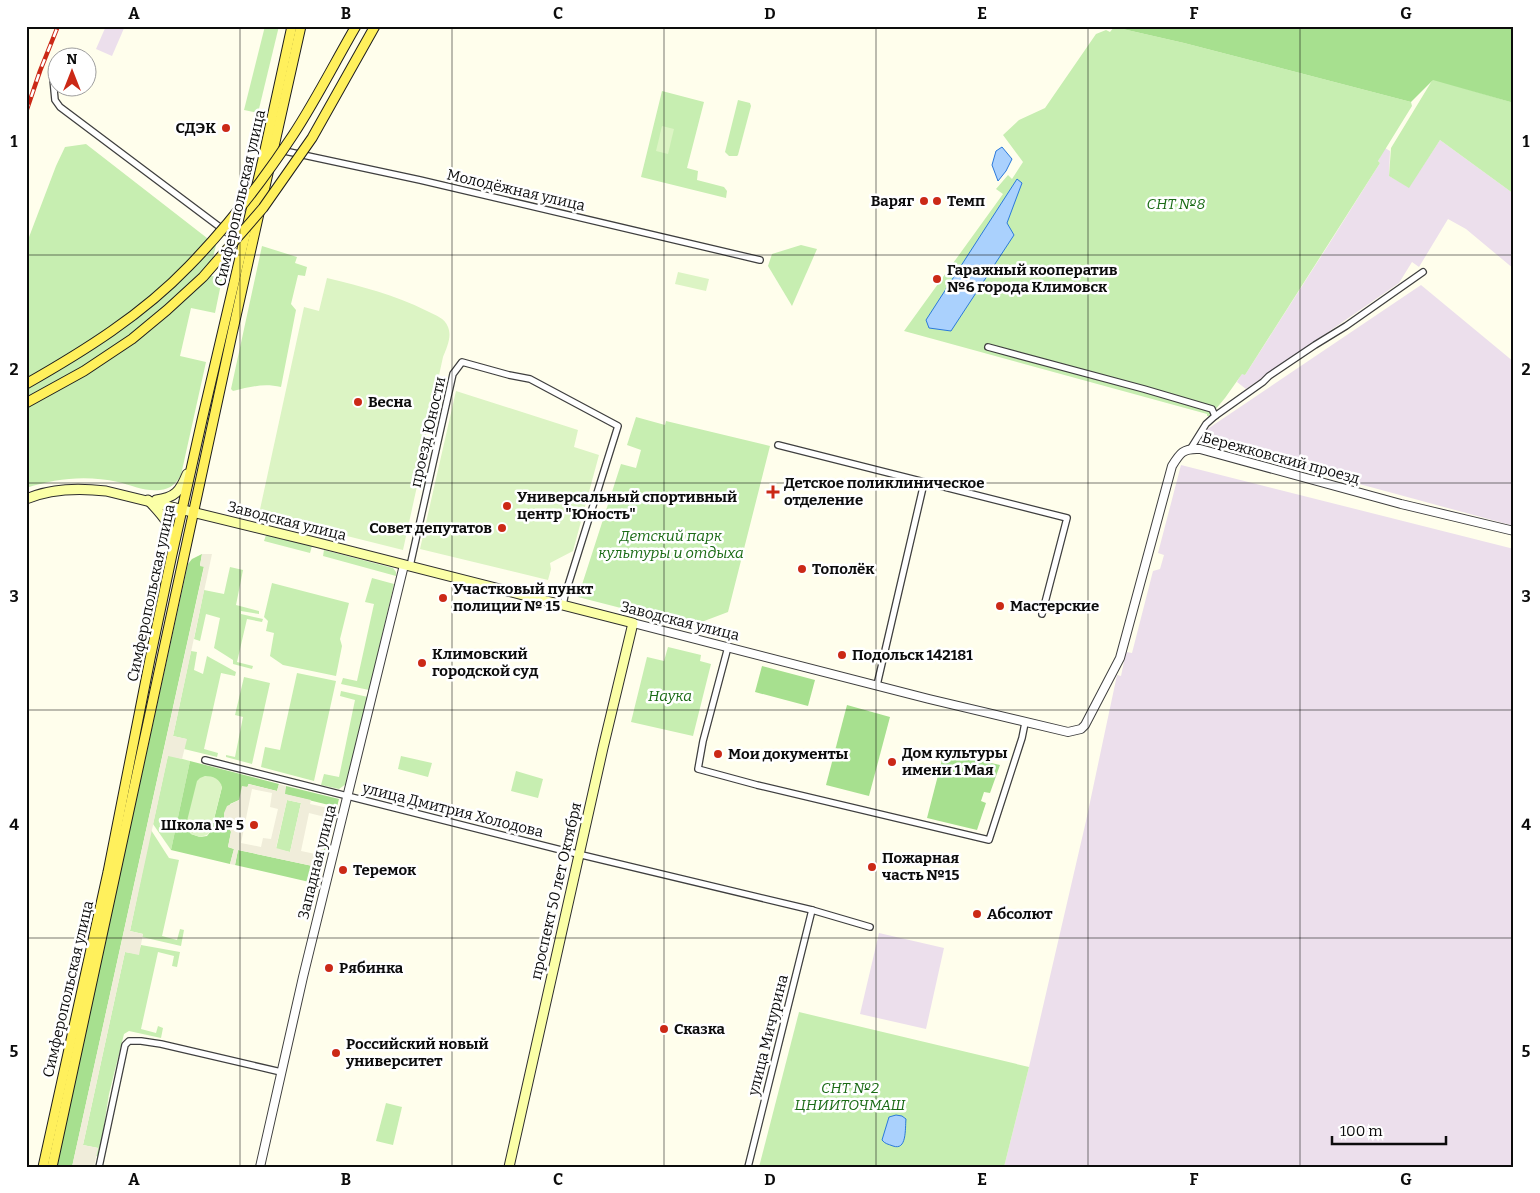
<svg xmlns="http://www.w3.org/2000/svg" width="1540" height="1193" font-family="Bitter,serif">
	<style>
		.industrial { fill: #ecdfec }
		.green { fill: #c7eeb1 }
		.forest { fill: #a7e08f; fill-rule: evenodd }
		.pitch { fill: #dcf4c4 }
		.plaza { fill: #f0edda; fill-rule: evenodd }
		.water { fill: #aad1fd; stroke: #2a79db }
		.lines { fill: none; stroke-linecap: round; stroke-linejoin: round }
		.minor-casing { stroke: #3f3f3f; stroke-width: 8 }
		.tertiary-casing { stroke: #3f3f3f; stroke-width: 10 }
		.secondary-casing { stroke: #2e2e2e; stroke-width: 11 }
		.primary-casing { stroke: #1d1d1d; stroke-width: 11 }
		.minor { stroke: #fff; stroke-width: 5.5 }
		.tertiary { stroke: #fff; stroke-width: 8 }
		.secondary { stroke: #fbffa7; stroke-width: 9 }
		.primary { stroke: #fff05c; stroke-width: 9 }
		.rail-casing { stroke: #cb2916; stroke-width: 4.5 }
		.rail { stroke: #fff; stroke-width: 2.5; stroke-dasharray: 8; stroke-linecap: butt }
		.primary-bridge-casing { stroke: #1d1d1d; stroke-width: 11; stroke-linecap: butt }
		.primary-bridge { stroke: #fff05c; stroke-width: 9 }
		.grid { fill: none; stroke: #0c0c0c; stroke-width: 1; stroke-opacity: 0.55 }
		.poi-dot { fill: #cb2916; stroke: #fff; stroke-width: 2 }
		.labels { text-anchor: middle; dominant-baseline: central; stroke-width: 5; stroke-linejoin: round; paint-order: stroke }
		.poi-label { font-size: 15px; font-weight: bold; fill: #0c0c0c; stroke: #fff; text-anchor: start }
		.street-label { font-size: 15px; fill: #0c0c0c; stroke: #fff }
		.park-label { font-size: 15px; font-style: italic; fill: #1b6b16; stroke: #fff }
		.neatline { fill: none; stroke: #0c0c0c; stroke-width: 2 }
		.grid-label { font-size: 16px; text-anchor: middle; font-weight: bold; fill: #0c0c0c }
	</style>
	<rect width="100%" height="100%" fill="#fffeec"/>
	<g class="industrial">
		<path d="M106 26H125L112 56 96 49Z"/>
		<path d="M1440 140 1514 194V269L1466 229 1448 219 1419 267 1412 262 1399 283 1246 389 1237 382 1242 373 1245 375 1329 244 1380 163 1378 161 1385 148 1390 151 1389 176 1409 187Z"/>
		<path d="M1421 285 1514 362V526L1205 442 1206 430Z"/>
		<path d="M1181 465 1514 549V1167H1004L1029 1067 1086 821 1117 675 1121 676 1126 652 1132 653 1153 571 1160 569 1164 555 1158 553Z"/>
		<path d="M879 933 944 948 926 1029 860 1014Z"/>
	</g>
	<g class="green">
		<path d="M265 26H279L258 113 244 110Z"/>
		<path d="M1114 27 1184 43 1411 102 1412 106 1378 161 1380 163 1245 375 1242 374 1225 398 1210 416H1207V414L904 331 1003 194 996 189 1008 175 1012 179 1023 162 1003 135 1019 120 1045 108 1096 34 1106 30 1110 32Z"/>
		<path d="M1433 79 1514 103V194L1440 140 1409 188 1389 176 1391 148Z"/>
		<path d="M662 91 704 102 687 168 698 171 697 180 724 187 727 191 726 198 641 177Z"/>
		<path d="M738 100 750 103 751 106 738 155 737 156H729L725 152Z"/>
		<path d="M86 144 216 245 209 275 222 279 215 313 191 308 180 356 206 362 181 475C176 484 170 489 160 490 146 492 131 485 118 482 87 475 56 478 26 488V245L56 166 65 147Z"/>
		<path d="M801 245 817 249 792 306 768 266 772 254Z"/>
		<path d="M262 246 297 257 295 263 307 267 305 276 298 275 291 304 296 310 281 387C263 383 250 387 233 391L231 389Z"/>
		<path d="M636 417 665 425 666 421 770 446 728 612 691 626 578 597 621 464 636 468 641 450 627 445Z"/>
		<path d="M266 535 312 546 310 553 264 541Z"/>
		<path d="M324 550 393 568 396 572V576L323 556Z"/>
		<path d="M230 567 243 570 236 605 259 611V614L241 611V614L263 619 262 622 247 619 237 662 253 666 252 669 233 664V660L214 648 220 618 206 614 200 641 194 639 204 590 224 594Z"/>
		<path d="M372 578 394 584 369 690 341 684 343 678 357 681 374 604 365 602Z"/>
		<path d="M272 583 349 603 340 639 342 646 336 676 283 665 270 656 274 633 266 631 268 621 264 617Z"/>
		<path d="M668 647 701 655 700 661 711 664 693 736 631 722 647 657 664 661Z"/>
		<path d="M191 651 197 652 194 670 203 674 207 656 236 672 235 676 221 673 204 749 218 753 217 757 184 749 186 739 173 736Z"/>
		<path d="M297 673 336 681 314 781 261 767 265 747 280 750Z"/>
		<path d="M244 677 270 683 252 764 226 757V755L235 757 243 717 235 715Z"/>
		<path d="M341 691 368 697 346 784 339 789 321 785 324 774 339 777 355 700 340 696Z"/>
		<path d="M168 755 190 761 171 850 153 824Z"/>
		<path d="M401 756 432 763 428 777 398 769Z"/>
		<path d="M516 771 543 779 538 798 511 791Z"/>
		<path d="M287 800 301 803 290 852 276 849Z"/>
		<path d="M151 830 169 858 179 860 162 936 177 940 180 929 184 930 181 946 142 937 143 934 130 931Z"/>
		<path d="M141 945 180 952 177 967 172 966 174 956 158 952 141 1029 156 1033 158 1026 163 1028 161 1038 129 1031 124 1034 109 1094 99 1157 96 1156 98 1148 83 1145 125 952 138 954Z"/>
		<path d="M799 1012 1029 1067 1004 1167H759Z"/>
		<path d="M386 1103 402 1107 393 1145 376 1141Z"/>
	</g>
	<g class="forest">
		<path d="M1514 26V103L1433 80 1411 102 1184 43 1114 27Z"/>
		<path d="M202 554 200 565 204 566 72 1167H56L188 564 192 559Z"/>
		<path d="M762 666 815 680 808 706 755 692Z"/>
		<path d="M847 705 890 717 869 796 826 785Z"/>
		<path d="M944 752 1000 765 990 793 984 792 981 801 986 803 977 830 927 818Z"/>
		<path d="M190 761 279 784 277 791 249 784 239 800 230 804 231 832 228 847 234 849 230 864 171 850ZM205 776 222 787 211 831 207 836 200 837 191 834 186 825Z"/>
		<path d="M286 786 339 799 324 859 321 858 333 806 284 794Z"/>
		<path d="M238 850 322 868 318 884 235 865Z"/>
	</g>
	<g class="pitch">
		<path d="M662 126 674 129 668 154 656 151Z"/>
		<path d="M678 272 709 279 706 291 675 284Z"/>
		<path d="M327 278C363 287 393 294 427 311 435 315 445 318 448 327 452 337 447 347 443 357L419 467 421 468 403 550 319 529V524L303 521 301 525 259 514 304 307 319 311Z"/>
		<path d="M456 391 578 430 574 447 599 455 573 551 550 563 551 569 548 580 420 549Z"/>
		<path d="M205 776C213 776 220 779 222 787L211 831 207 835 200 837 191 834 186 825 197 781 200 778Z"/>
	</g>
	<g class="plaza">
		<path d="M202 554H212L173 736 187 739 182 759 168 756 130 931 143 934 139 955 125 952 83 1145 98 1148 94 1167H72L204 567 200 566Z"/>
		<path d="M248 784 277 791 279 784 286 786 285 794 311 800 310 804 333 809 322 858 324 859 322 868 238 850 235 865 230 864 234 849 228 847 231 832 224 820V813L227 806 239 800 242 786 248 787ZM252 789 272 793 270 807 278 809 271 839 263 838 261 847 241 843ZM287 800 301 803 290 852 276 848ZM309 813 329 818 320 855 301 851Z"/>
	</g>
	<g class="water">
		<path d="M1002 147 1012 159 1006 171 998 181 992 165 996 151Z"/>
		<path d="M1017 179 1022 183 1007 223 1014 235 951 331 929 328 926 320Z"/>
		<path d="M896 1115 902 1116 906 1119C905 1129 907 1151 893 1146 888 1144 885 1144 882 1140L889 1117Z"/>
	</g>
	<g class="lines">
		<g class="minor-casing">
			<g id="minor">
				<path d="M53 79 55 100 60 107 229 234 239 239"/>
				<path d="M280 150 420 180 760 260"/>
				<path d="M988 347 1144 389 1212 409 1215 416"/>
				<path d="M778 445 1067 518 1042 614"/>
				<path d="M1191 448 1206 424 1215 416 1263 382 1269 376 1315 345 1346 326 1423 272"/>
				<path d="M410 566 453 374 462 362 509 375 530 379 618 426 565 595 563 605"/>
				<path d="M728 647 703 741 698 769 757 785 989 840 1022 738 1025 723"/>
				<path d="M877 685 924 483"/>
				<path d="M205 760 561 850 812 910 870 927"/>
				<path d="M99 1167 125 1045 129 1041H141L161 1044 281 1072"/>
				<path d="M748 1167 812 910"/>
			</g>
		</g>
		<g class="tertiary-casing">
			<g id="tertiary">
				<path d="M633 623 929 699 1068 732 1081 729 1085 725 1120 658 1172 466C1180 453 1183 448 1200 449L1401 504 1514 531"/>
				<path d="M260 1167 303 977 404 565"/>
			</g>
		</g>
		<g class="secondary-casing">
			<g id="secondary">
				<path d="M26 499C52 488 79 488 106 491L319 543 633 623 603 748 509 1167"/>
				<path d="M148 500C163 516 173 525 172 547"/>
				<path d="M156 500C175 498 180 491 187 474"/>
			</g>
		</g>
		<g class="primary-casing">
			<g id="primary">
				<path d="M43 1167 108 872 150 659 171 559 202 420 263 159 292 26"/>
				<path d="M52 1167 232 334 301 26"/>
			</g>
		</g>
		<use href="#minor" class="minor"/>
		<use href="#tertiary" class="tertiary"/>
		<use href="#secondary" class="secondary"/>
		<use href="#primary" class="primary"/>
		<g class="rail-casing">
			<path id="rail" d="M26 112 40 71 58 26"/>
		</g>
		<use href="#rail" class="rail"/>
		<g class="primary-bridge-casing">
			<g id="primary-bridge">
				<path d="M26 384C84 351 142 315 189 266 228 226 262 182 293 135 316 100 335 62 356 26"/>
				<path d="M26 403 84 371 132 339 167 310 203 277 263 208 312 138 375 26"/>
			</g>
		</g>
		<use href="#primary-bridge" class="primary-bridge"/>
	</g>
	<path class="grid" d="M240 26V1167M452 26V1167M664 26V1167M876 26V1167M1088 26V1167M1300 26V1167M26 255H1514M26 483H1514M26 710H1514M26 938H1514"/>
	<g class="poi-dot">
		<circle cx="226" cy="128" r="5"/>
		<circle cx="924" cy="201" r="5"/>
		<circle cx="937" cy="201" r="5"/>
		<circle cx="937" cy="279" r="5"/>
		<circle cx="358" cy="402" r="5"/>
		<path d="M770.5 484.5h5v5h5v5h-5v5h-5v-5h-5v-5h5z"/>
		<circle cx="507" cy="506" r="5"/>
		<circle cx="502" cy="528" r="5"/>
		<circle cx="802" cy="569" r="5"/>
		<circle cx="443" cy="598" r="5"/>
		<circle cx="1000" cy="606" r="5"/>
		<circle cx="842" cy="655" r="5"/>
		<circle cx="422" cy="663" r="5"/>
		<circle cx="718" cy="754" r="5"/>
		<circle cx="892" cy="762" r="5"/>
		<circle cx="254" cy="825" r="5"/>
		<circle cx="872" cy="867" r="5"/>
		<circle cx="343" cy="870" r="5"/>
		<circle cx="977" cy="914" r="5"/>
		<circle cx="329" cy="968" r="5"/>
		<circle cx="664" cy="1029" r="5"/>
		<circle cx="336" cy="1053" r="5"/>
	</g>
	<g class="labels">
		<g class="poi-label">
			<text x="216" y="128" text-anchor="end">СДЭК</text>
			<text x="914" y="201" text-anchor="end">Варяг</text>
			<text x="947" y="201">Темп</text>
			<text x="947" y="270">Гаражный кооператив<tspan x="947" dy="17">№6 города Климовск</tspan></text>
			<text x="368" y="402">Весна</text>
			<text x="784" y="483">Детское поликлиническое<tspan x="784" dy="17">отделение</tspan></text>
			<text x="517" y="497">Универсальный спортивный<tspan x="517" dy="17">центр "Юность"</tspan></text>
			<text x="492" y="528" text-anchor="end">Совет депутатов</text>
			<text x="812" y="569">Тополёк</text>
			<text x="453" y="589">Участковый пункт<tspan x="453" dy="17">полиции № 15</tspan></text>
			<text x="1010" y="606">Мастерские</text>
			<text x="432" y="654">Климовский<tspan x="432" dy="17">городской суд</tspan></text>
			<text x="852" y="655">Подольск 142181</text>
			<text x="902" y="753">Дом культуры<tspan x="902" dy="17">имени 1 Мая</tspan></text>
			<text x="728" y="754">Мои документы</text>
			<text x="244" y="825" text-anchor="end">Школа № 5</text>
			<text x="882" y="858">Пожарная<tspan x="882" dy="17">часть №15</tspan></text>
			<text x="353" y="870">Теремок</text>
			<text x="987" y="914">Абсолют</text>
			<text x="339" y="968">Рябинка</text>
			<text x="674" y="1029">Сказка</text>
			<text x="346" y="1044">Российский новый<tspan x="346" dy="17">университет</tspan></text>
		</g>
		<g class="street-label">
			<text transform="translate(516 190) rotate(13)">Молодёжная улица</text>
			<text transform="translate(240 198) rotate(-77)">Симферопольская улица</text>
			<text transform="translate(428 432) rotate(-77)">проезд Юности</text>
			<text transform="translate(1281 458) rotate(15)">Бережковский проезд</text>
			<text transform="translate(287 521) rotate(14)">Заводская улица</text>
			<text transform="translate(151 593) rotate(-78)">Симферопольская улица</text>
			<text transform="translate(680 621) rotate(14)">Заводская улица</text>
			<text transform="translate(453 810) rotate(14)">улица Дмитрия Холодова</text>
			<text transform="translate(317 862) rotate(-76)">Западная улица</text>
			<text transform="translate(556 891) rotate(-77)">проспект 50 лет Октября</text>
			<text transform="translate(68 989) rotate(-77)">Симферопольская улица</text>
			<text transform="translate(768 1035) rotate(-76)">улица Мичурина</text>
		</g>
		<g class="park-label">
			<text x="1176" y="204">СНТ №8</text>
			<text x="671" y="536">Детский парк<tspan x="671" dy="17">культуры и отдыха</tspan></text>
			<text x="670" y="696">Наука</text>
			<text x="850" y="1088">СНТ №2<tspan x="850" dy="17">ЦНИИТОЧМАШ</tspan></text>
		</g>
	</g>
	<rect width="1540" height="1193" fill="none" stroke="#ffffff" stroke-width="55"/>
	<g transform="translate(72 72)"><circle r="24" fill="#ffffff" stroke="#9e9e9e"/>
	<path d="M0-4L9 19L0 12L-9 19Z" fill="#cb2916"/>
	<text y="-8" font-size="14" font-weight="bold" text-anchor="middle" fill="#0c0c0c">N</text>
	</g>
	<path d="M1332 1136v8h114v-8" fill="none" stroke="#0c0c0c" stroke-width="2.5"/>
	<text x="1340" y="1136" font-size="15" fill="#0c0c0c" stroke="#ffffff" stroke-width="4" paint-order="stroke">100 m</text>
	<rect x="28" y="28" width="1484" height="1138" class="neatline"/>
	<g class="grid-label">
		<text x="134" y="19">A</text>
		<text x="346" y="19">B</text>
		<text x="558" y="19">C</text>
		<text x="770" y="19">D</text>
		<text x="982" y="19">E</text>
		<text x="1194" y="19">F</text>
		<text x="1406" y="19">G</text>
		<text x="14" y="147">1</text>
		<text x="1526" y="147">1</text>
		<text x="14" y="375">2</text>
		<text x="1526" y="375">2</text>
		<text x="14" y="602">3</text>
		<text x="1526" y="602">3</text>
		<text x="14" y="830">4</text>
		<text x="1526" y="830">4</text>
		<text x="14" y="1057">5</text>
		<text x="1526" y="1057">5</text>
		<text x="134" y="1185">A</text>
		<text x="346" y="1185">B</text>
		<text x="558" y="1185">C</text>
		<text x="770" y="1185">D</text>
		<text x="982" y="1185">E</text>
		<text x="1194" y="1185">F</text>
		<text x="1406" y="1185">G</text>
	</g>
</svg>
